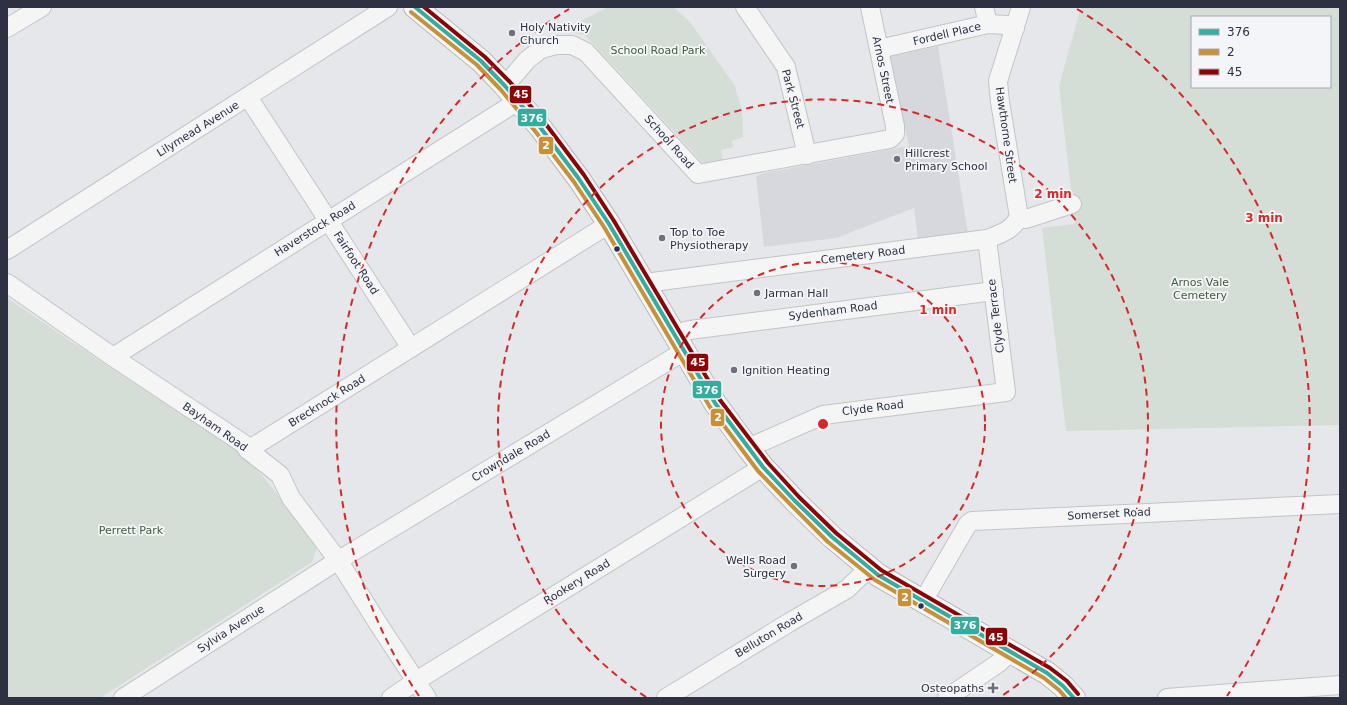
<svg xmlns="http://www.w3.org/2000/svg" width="1347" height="705" font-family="'DejaVu Sans',sans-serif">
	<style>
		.built { fill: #d6d8de }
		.green { fill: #d4ddd6; fill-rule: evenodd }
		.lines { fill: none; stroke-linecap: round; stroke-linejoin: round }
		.minor-casing { stroke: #c2c4c6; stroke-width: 20 }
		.highway-casing { stroke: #b8babe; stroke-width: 24 }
		.minor { stroke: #f5f5f6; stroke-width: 18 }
		.highway { stroke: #f7f7f8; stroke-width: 22 }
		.bus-1-casing { stroke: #f4f5f8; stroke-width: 7 }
		.bus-2-casing { stroke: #f4f5f8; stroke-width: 7 }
		.bus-3-casing { stroke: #f4f5f8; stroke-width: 7 }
		.bus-1 { stroke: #34ad9f; stroke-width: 4 }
		.bus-2 { stroke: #c89037; stroke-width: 4 }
		.bus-3 { stroke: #8b0304; stroke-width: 4 }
		.ring { fill: none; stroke: #d62828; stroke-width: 2; stroke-dasharray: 7 5 }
		.poi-dot { fill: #6d717d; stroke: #f4f5f8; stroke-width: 1.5 }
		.bus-dot { fill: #2d3142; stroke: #f4f5f8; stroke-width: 1.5 }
		.labels { text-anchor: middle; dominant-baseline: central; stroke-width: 3.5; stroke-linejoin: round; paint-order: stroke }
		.poi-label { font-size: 11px; fill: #2d3142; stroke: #f4f5f8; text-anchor: start }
		.street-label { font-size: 11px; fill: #2d3142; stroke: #f4f5f8 }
		.park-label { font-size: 11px; fill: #3b5d3b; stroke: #f4f5f8 }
		.centre { fill: #d62828; stroke: #f4f5f8; stroke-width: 2 }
		.ring-label { font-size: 12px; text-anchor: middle; font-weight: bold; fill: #d62828; stroke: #f4f5f8; stroke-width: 3.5; stroke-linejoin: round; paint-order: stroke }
		.line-badge { stroke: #f4f5f8; stroke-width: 1.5 }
		.badge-label { font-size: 11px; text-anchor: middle; font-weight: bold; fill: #fff }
	</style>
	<rect width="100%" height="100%" fill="#e5e7ea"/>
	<path class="built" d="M938 46 968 234 918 239 914 208 836 238 764 247 756 176 765 173 909 146 889 57Z"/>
	<g class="green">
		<path d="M608 7H673L690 22 735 86 742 110 743 137 732 141 733 147 721 150 723 160 706 163 702 162 585 35 562 31Z"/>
		<path d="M1081 7H1340V425L1066 431 1042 228 1075 224 1059 86ZM1192 17H1330V87H1192Z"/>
		<path d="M7 298 97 359 236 450C268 477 291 513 316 546V550L312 562 100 698H7Z"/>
	</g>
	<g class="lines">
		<g class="minor-casing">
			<g id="minor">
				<path d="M745 7 786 67 807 155"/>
				<path d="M984 7 988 24"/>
				<path d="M7 28 42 7"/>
				<path d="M879 49 988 24 1007 25 1015 28"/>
				<path d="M505 86 527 60 541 49 556 45H572L586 52 698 174 890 139 895 134V126L870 7"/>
				<path d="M248 97 411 348"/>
				<path d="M1019 217 1000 102 998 81 1021 7"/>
				<path d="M1019 217 1026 219 1072 204"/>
				<path d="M7 250 388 7"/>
				<path d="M7 283 113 357 244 444 248 450 280 475 291 498 338 560 379 625 427 698"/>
				<path d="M645 283 987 239C1000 234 1012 231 1019 217"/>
				<path d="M673 334 690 330 994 291"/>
				<path d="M113 357 518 101"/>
				<path d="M748 448 823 415 1006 392 987 239"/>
				<path d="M248 450 609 224"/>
				<path d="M923 601 962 534 968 524 972 521 1340 504"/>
				<path d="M123 698 334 563 683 352"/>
				<path d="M391 698 416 681 763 467"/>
				<path d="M666 698 790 622 847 589 869 568"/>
				<path d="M947 698 1000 662 1010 652"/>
				<path d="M1167 698 1340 685"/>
			</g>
		</g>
		<g class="highway-casing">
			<path id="highway" d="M415 7 481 61 505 86 540 127 579 179 609 224 715 403 748 448 763 467 795 501 832 537 878 575 1047 673 1063 686 1074 698"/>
		</g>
		<use href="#minor" class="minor"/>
		<use href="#highway" class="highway"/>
		<g class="bus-1-casing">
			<path id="bus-1" d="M415 7 481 61 505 86 540 127 579 179 609 224 715 403 763 467 795 501 832 537 878 575 1047 673 1063 686 1074 698"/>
		</g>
		<g class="bus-2-casing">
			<path id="bus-2" d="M411 12 477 65 501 90 535 131 574 182 604 227 710 407 758 471 791 505 828 542 875 580 1044 678 1059 690 1066 698"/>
		</g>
		<g class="bus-3-casing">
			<path id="bus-3" d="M424 7 485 57 510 82 545 123 584 175 614 221 720 400 768 463 799 497 836 533 881 570 1050 668 1067 681 1078 694"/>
		</g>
		<use href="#bus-1" class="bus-1"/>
		<use href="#bus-2" class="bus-2"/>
		<use href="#bus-3" class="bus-3"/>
	</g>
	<g class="ring">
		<circle cx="823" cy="424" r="162"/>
		<path d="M646 697A325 325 0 1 1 1000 697"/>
		<path d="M419 696A487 487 0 0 1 569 9M1077 9A487 487 0 0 1 1227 696"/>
	</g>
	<g class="poi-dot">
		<circle cx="512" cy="33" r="4"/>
		<circle cx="897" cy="159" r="4"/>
		<circle cx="662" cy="238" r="4"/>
		<circle cx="757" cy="293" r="4"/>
		<circle cx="734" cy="370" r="4"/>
		<circle cx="794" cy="566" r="4"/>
		<path d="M991 682h4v4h4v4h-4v4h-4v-4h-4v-4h4z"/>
	</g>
	<g class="bus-dot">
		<circle cx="617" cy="249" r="3.5"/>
		<circle cx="921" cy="606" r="3.5"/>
	</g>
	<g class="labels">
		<g class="poi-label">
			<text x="520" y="27">Holy Nativity<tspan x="520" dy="13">Church</tspan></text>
			<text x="905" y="153">Hillcrest<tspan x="905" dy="13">Primary School</tspan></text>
			<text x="670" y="232">Top to Toe<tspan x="670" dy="13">Physiotherapy</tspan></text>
			<text x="765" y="293">Jarman Hall</text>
			<text x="742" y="370">Ignition Heating</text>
			<text x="786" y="560" text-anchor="end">Wells Road<tspan x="786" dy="13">Surgery</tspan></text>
			<text x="984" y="688" text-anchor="end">Osteopaths</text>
		</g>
		<g class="street-label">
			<text transform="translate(947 34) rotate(-13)">Fordell Place</text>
			<text transform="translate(883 70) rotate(78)">Arnos Street</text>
			<text transform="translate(793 99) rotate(75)">Park Street</text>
			<text transform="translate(198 129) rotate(-32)">Lilymead Avenue</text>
			<text transform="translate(1006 135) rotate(82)">Hawthorne Street</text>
			<text transform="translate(669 142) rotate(48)">School Road</text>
			<text transform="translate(315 229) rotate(-32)">Haverstock Road</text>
			<text transform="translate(863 255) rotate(-7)">Cemetery Road</text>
			<text transform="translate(356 263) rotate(57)">Fairfoot Road</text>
			<text transform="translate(833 311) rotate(-7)">Sydenham Road</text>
			<text transform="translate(996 316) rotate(-97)">Clyde Terrace</text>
			<text transform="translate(327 401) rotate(-32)">Brecknock Road</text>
			<text transform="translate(873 408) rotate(-7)">Clyde Road</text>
			<text transform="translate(215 427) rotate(35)">Bayham Road</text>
			<text transform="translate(511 456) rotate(-31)">Crowndale Road</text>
			<text transform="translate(1109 514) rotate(-3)">Somerset Road</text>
			<text transform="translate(577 582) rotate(-32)">Rookery Road</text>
			<text transform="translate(231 629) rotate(-33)">Sylvia Avenue</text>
			<text transform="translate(769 635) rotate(-31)">Belluton Road</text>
		</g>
		<g class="park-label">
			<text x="658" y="50">School Road Park</text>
			<text x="1200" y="282">Arnos Vale<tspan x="1200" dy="13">Cemetery</tspan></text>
			<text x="131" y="530">Perrett Park</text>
		</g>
	</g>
	<circle cx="823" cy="424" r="6" class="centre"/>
	<g class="ring-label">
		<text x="1053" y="198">2 min</text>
		<text x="1264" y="222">3 min</text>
		<text x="938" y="314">1 min</text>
	</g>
	<g class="line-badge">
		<rect x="509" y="85" width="23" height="19" rx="4" fill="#8b0304"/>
		<rect x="517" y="108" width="30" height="19" rx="4" fill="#34ad9f"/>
		<rect x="538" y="136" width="16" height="19" rx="4" fill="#c89037"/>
		<rect x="686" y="353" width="23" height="19" rx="4" fill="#8b0304"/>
		<rect x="692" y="380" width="30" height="19" rx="4" fill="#34ad9f"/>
		<rect x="710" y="408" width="15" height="19" rx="4" fill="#c89037"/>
		<rect x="897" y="588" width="15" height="19" rx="4" fill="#c89037"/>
		<rect x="950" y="616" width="30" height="19" rx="4" fill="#34ad9f"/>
		<rect x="985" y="627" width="23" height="19" rx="4" fill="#8b0304"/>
	</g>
	<g class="badge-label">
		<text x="521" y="98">45</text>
		<text x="532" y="122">376</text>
		<text x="546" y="149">2</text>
		<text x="698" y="366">45</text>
		<text x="707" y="394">376</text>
		<text x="718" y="421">2</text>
		<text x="905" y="601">2</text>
		<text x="965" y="629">376</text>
		<text x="996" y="641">45</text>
	</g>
	<rect width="1347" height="705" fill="none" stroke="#2d3142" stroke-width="16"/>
	<rect x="1191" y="16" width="140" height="72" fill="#f4f5f8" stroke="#a4a7af"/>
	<rect x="1199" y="29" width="20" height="6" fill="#34ad9f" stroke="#a4a7af"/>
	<text x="1227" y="36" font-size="12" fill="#2d3142">376</text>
	<rect x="1199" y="49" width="20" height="6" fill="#c89037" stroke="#a4a7af"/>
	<text x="1227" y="56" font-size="12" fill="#2d3142">2</text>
	<rect x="1199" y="69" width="20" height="6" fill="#8b0304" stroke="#a4a7af"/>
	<text x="1227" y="76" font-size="12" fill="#2d3142">45</text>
</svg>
